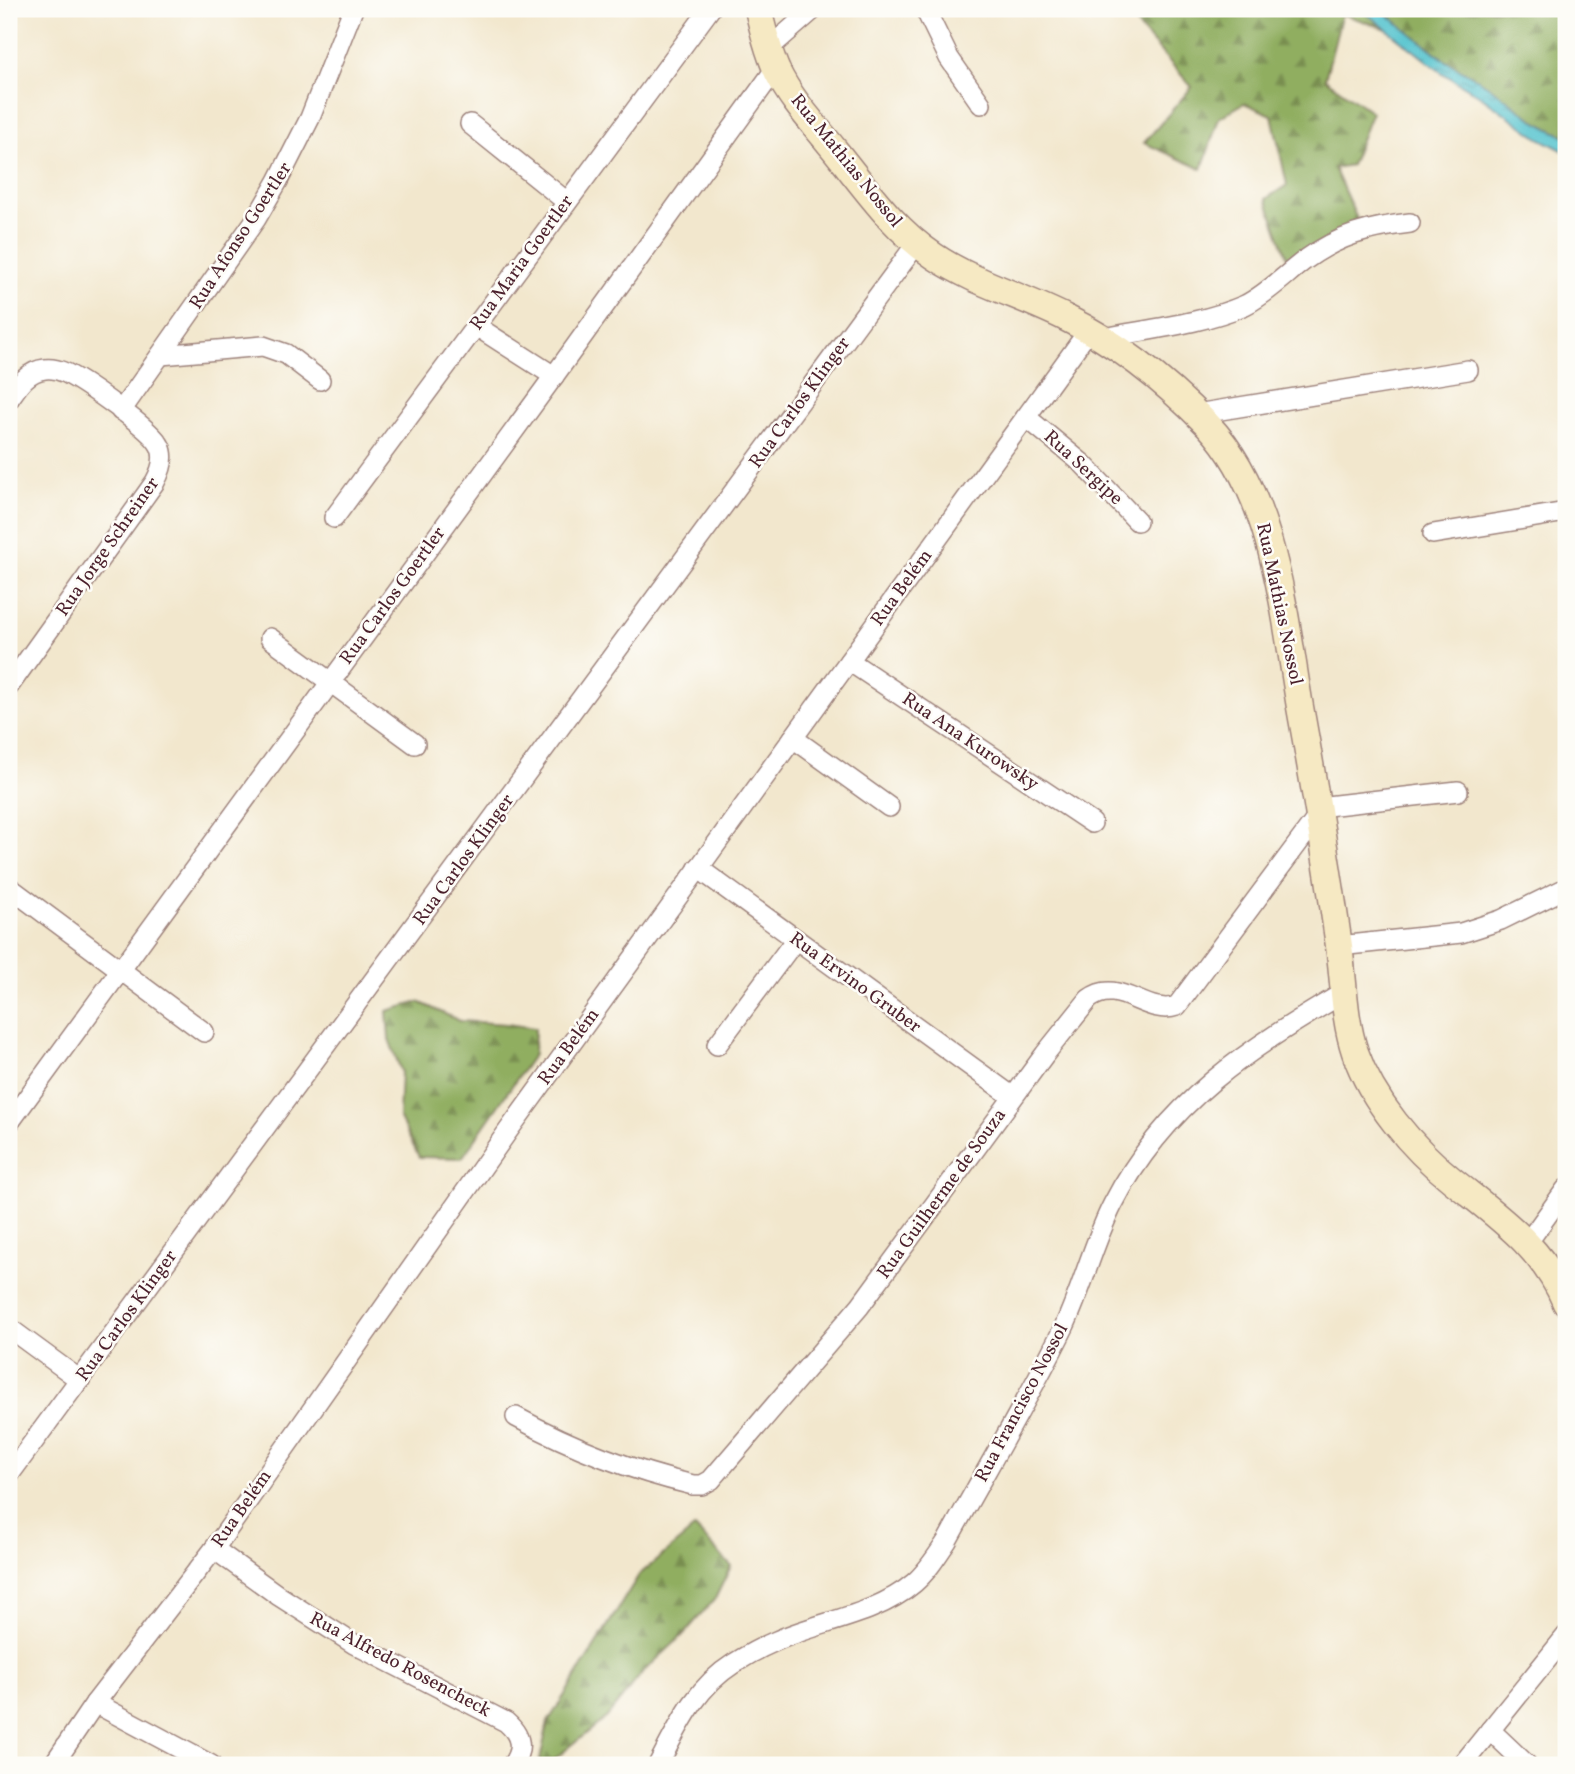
<svg xmlns="http://www.w3.org/2000/svg" width="1575" height="1774" font-family="Vollkorn,serif">
	<style>
		.forest { fill: url(#forest-firs); stroke: #6d6646; stroke-width: 2 }
		.water { fill: url(#water-ripples); stroke: #50727d; stroke-width: 2 }
		.lines { fill: none; stroke-linecap: round; stroke-linejoin: round }
		.street-casing { stroke: #9e837c; stroke-width: 22 }
		.secondary-casing { stroke: #9e837c; stroke-width: 29 }
		.street { stroke: #fff; stroke-width: 19 }
		.secondary { stroke: #f6e9c3; stroke-width: 26 }
		.labels { text-anchor: middle; dominant-baseline: central; stroke-width: 5; stroke-linejoin: round; paint-order: stroke }
		.street-label { font-size: 19px; fill: #4a1f2b; stroke: #fdfcf7 }
	</style>
	<defs>
		<pattern id="forest-firs" width="22" height="20" patternUnits="userSpaceOnUse" patternTransform="scale(1.75)"><rect width="22" height="20" fill="#90ae61"/><path d="M5 1l3.5 6h-7zM16 11l3.5 6h-7z" fill="#788d50"/></pattern>
		<pattern id="water-ripples" width="26" height="14" patternUnits="userSpaceOnUse" patternTransform="scale(1.75)"><rect width="26" height="14" fill="#57c4cf"/><path d="M2 4q2-2 4 0t4 0M15 11q2-2 4 0t4 0" fill="none" stroke="#4a9fa8"/></pattern>
	</defs>
	<rect width="100%" height="100%" fill="#fdfcf7"/>
	<filter id="ink" filterUnits="userSpaceOnUse"><feTurbulence type="fractalNoise" baseFrequency=".0143" numOctaves="2"/><feDisplacementMap in="SourceGraphic" scale="14" xChannelSelector="R" yChannelSelector="G"/><feConvolveMatrix kernelMatrix="1 2 1 2 8 2 1 2 1" color-interpolation-filters="sRGB"/></filter>
	<filter id="wash" filterUnits="userSpaceOnUse"><feTurbulence type="fractalNoise" baseFrequency=".00686" numOctaves="4" result="noise"/><feDisplacementMap in="SourceGraphic" scale="28" xChannelSelector="R" yChannelSelector="G"/><feGaussianBlur stdDeviation="1.57" result="paint"/><feColorMatrix in="noise" values="0 0 0 0 0 0 0 0 0 0 0 0 0 0 0 0 0 1.4 0 .05"/><feComposite in="paint" operator="in"/></filter>
	<g filter="url(#wash)">
		<rect width="100%" height="100%" fill="#f2e7cd"/>
		<g class="forest">
			<path d="M1123 9H1361L1387 29 1342 14 1325 79 1372 112 1351 165 1334 168 1362 230 1292 271 1266 199 1287 185 1272 115 1244 103 1219 118 1202 169 1144 143 1192 87Z"/>
			<path d="M1380 9H1566V137L1538 123 1487 85 1446 61Z"/>
			<path d="M419 1002 460 1021 507 1024 535 1028 534 1054 462 1158 419 1157 399 1117 401 1071 389 1039 387 1011Z"/>
			<path d="M695 1528 731 1566 715 1599 682 1636 643 1672 607 1717 547 1765H539L548 1722 639 1575Z"/>
		</g>
		<path class="water" d="M1361 9H1380L1446 61 1487 85 1538 123 1566 137V152L1539 138 1482 97 1441 72Z"/>
	</g>
	<g filter="url(#ink)">
		<g class="lines">
			<g class="street-casing">
				<g id="street">
					<path d="M925 9 949 58 981 104"/>
					<path d="M768 49 814 9"/>
					<path d="M470 124 567 202"/>
					<path d="M476 326 554 376"/>
					<path d="M1104 338C1150 329 1201 324 1245 305 1267 294 1285 275 1305 260 1340 235 1368 228 1410 223"/>
					<path d="M161 355 263 346 286 354 320 380"/>
					<path d="M9 399C18 386 27 371 45 369 52 368 59 370 66 373 85 383 152 429 160 446 166 458 161 471 155 482L9 686"/>
					<path d="M121 411 256 219 278 181 310 118 353 9"/>
					<path d="M1196 414 1468 370"/>
					<path d="M1026 417 1083 464 1137 521"/>
					<path d="M334 518 710 9"/>
					<path d="M1433 534 1566 512"/>
					<path d="M270 638 415 744"/>
					<path d="M849 661 1092 823"/>
					<path d="M793 738 889 807"/>
					<path d="M1318 807 1458 791"/>
					<path d="M698 868 1013 1097"/>
					<path d="M9 887 204 1032"/>
					<path d="M1339 946 1461 933 1501 920 1566 888"/>
					<path d="M717 1045 796 939"/>
					<path d="M9 1123 554 376 776 68"/>
					<path d="M1528 1242 1566 1189"/>
					<path d="M9 1328 80 1380"/>
					<path d="M516 1417C573 1448 629 1470 693 1485H702L711 1480 860 1306 1045 1054 1089 999C1119 976 1146 1017 1177 1006L1319 815"/>
					<path d="M9 1475 917 243"/>
					<path d="M214 1549 279 1596 354 1644 506 1722C521 1735 524 1748 512 1765"/>
					<path d="M95 1703 211 1765"/>
					<path d="M1490 1730 1527 1765"/>
					<path d="M53 1765 95 1703 214 1549 508 1131 1089 330"/>
					<path d="M658 1765C678 1727 695 1688 733 1664 747 1655 762 1647 776 1641 820 1621 875 1616 914 1583 927 1572 937 1556 947 1541 986 1470 1028 1400 1064 1327 1083 1287 1093 1243 1113 1204 1165 1102 1250 1048 1345 992"/>
					<path d="M1462 1765 1566 1636"/>
				</g>
			</g>
			<g class="secondary-casing">
				<path id="secondary" d="M758 9C763 30 768 51 777 71 791 100 814 124 834 149 865 187 892 228 934 256 974 283 1023 296 1066 318 1119 344 1167 383 1208 425 1275 496 1284 614 1300 707 1314 784 1327 862 1338 939 1344 976 1343 1017 1355 1052 1372 1101 1412 1148 1452 1180 1498 1217 1543 1247 1566 1303"/>
			</g>
			<use href="#street" class="street"/>
			<use href="#secondary" class="secondary"/>
		</g>
	</g>
	<g class="labels">
		<g class="street-label">
			<text transform="translate(846 161) rotate(51)">Rua Mathias Nossol</text>
			<text transform="translate(241 236) rotate(-57)">Rua Afonso Goertler</text>
			<text transform="translate(522 263) rotate(-54)">Rua Maria Goertler</text>
			<text transform="translate(800 403) rotate(-54)">Rua Carlos Klinger</text>
			<text transform="translate(1083 468) rotate(43)">Rua Sergipe</text>
			<text transform="translate(108 547) rotate(-55)">Rua Jorge Schreiner</text>
			<text transform="translate(902 588) rotate(-54)">Rua Belém</text>
			<text transform="translate(393 596) rotate(-54)">Rua Carlos Goertler</text>
			<text transform="translate(1279 604) rotate(78)">Rua Mathias Nossol</text>
			<text transform="translate(970 742) rotate(34)">Rua Ana Kurowsky</text>
			<text transform="translate(464 860) rotate(-54)">Rua Carlos Klinger</text>
			<text transform="translate(855 983) rotate(36)">Rua Ervino Gruber</text>
			<text transform="translate(569 1047) rotate(-54)">Rua Belém</text>
			<text transform="translate(942 1194) rotate(-54)">Rua Guilherme de Souza</text>
			<text transform="translate(127 1316) rotate(-54)">Rua Carlos Klinger</text>
			<text transform="translate(1022 1403) rotate(-62)">Rua Francisco Nossol</text>
			<text transform="translate(242 1509) rotate(-55)">Rua Belém</text>
			<text transform="translate(400 1665) rotate(28)">Rua Alfredo Rosencheck</text>
		</g>
	</g>
	<rect width="1575" height="1774" fill="none" stroke="#fdfcf7" stroke-width="35"/>
</svg>
